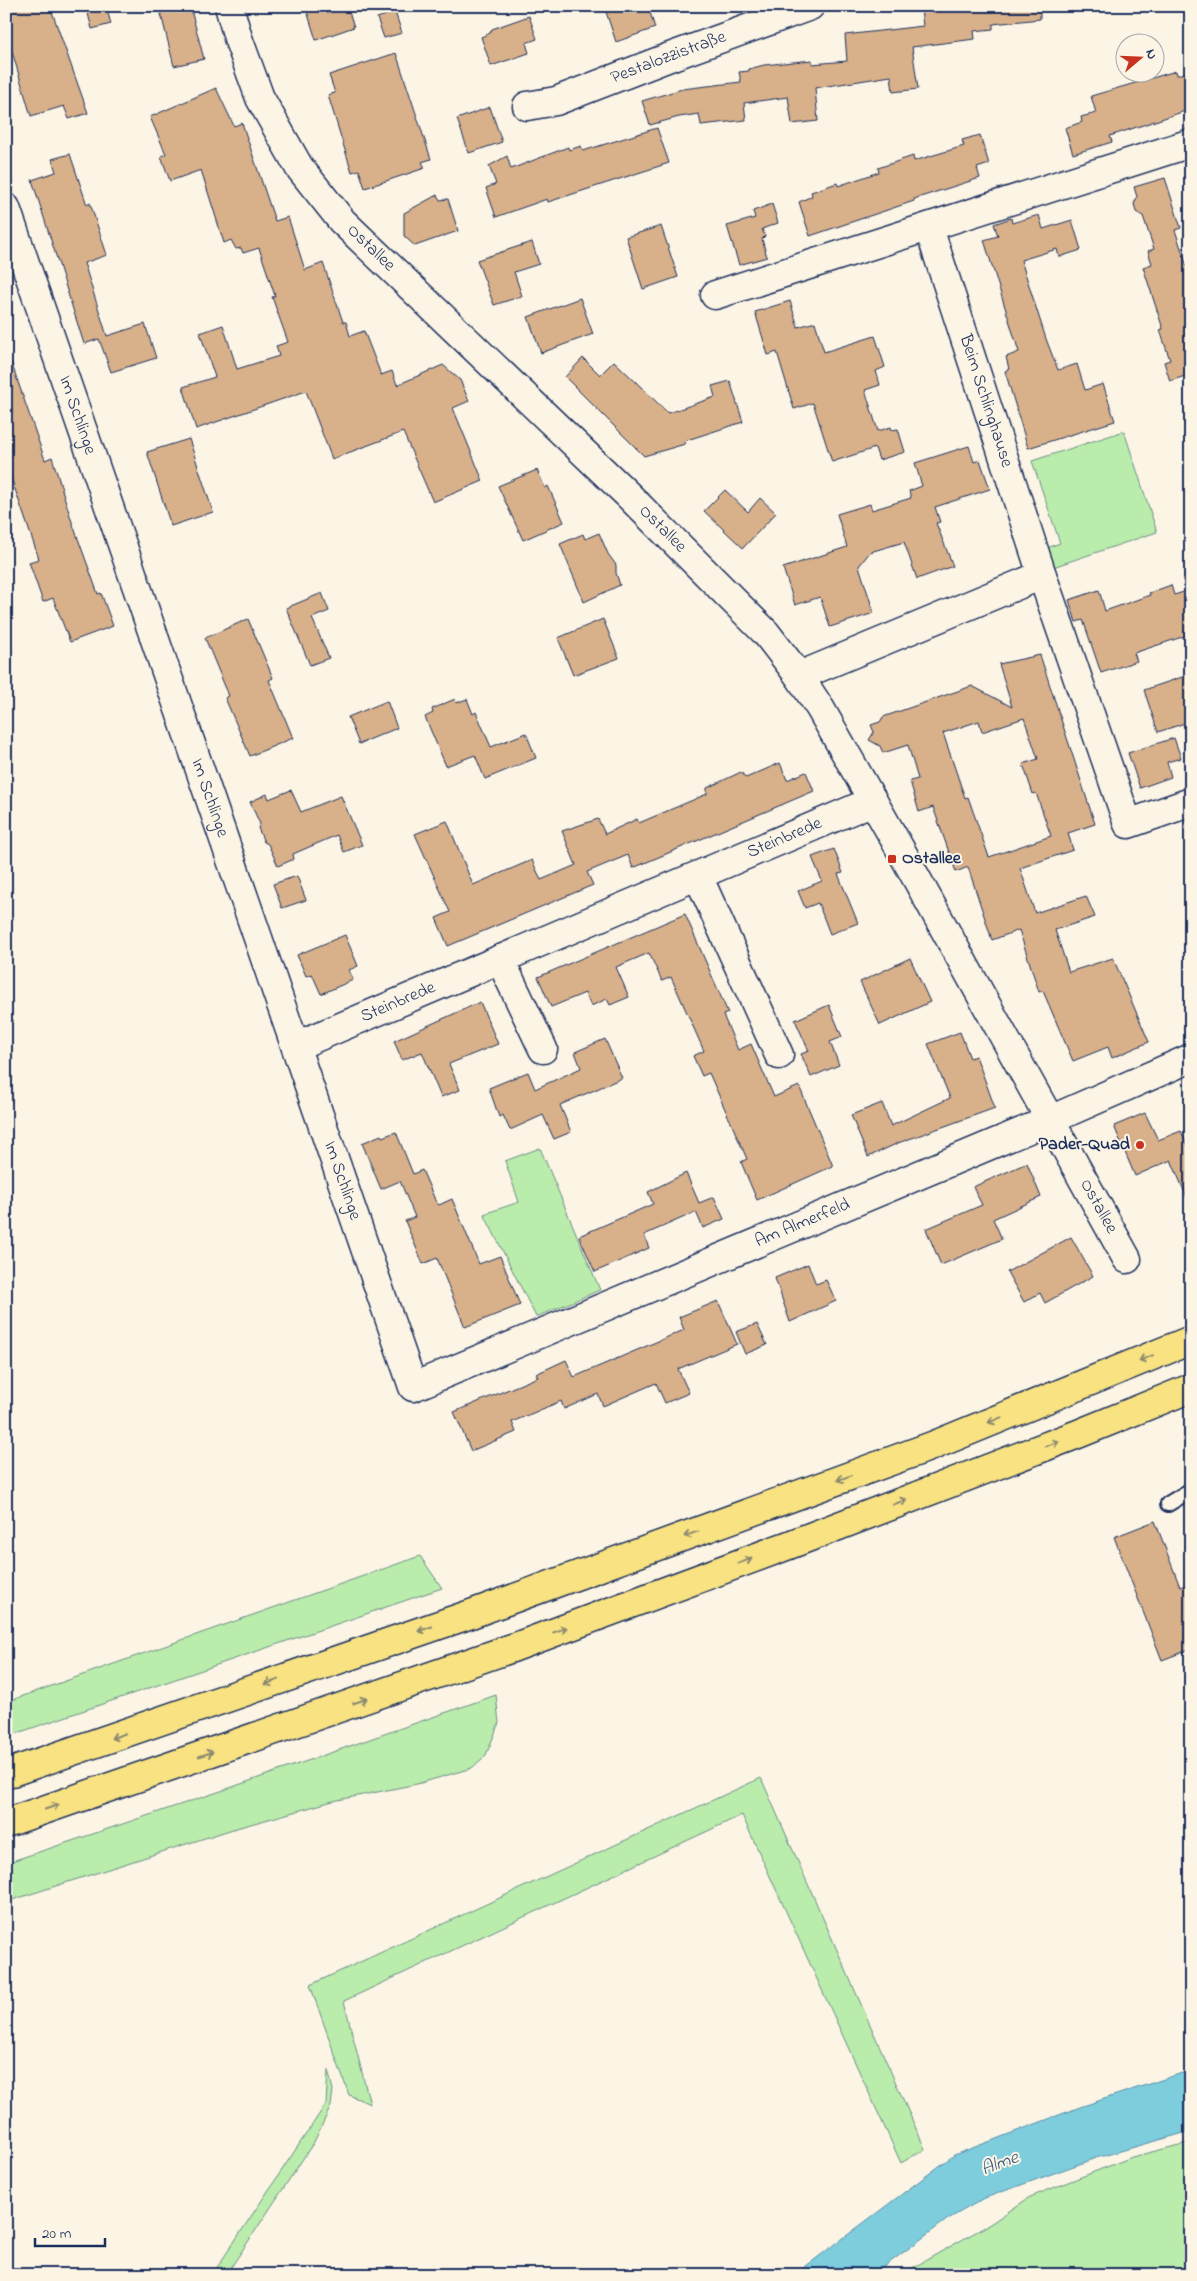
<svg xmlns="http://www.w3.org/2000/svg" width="1197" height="2281" font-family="'Indie Flower',sans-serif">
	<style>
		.green { fill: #baecac; stroke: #6a8e85 }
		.water { fill: #7ecddc; stroke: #568eaa }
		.building { fill: #d8b089; stroke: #1b2f5e; fill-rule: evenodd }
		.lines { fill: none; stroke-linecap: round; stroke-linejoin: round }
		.service-casing { stroke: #1b2f5e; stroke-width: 18 }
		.minor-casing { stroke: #1b2f5e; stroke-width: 31 }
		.motorway-casing { stroke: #1b2f5e; stroke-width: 31 }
		.service { stroke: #fcf5e5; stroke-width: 14 }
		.minor { stroke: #fcf5e5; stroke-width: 28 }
		.motorway { stroke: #f8e281; stroke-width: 28 }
		.oneway { stroke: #8a8870 }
		.poi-dot { fill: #c8321e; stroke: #fcf5e5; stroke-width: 2 }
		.labels { text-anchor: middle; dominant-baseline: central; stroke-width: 4; stroke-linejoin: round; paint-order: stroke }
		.street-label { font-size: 18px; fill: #1b2f5e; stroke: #fcf5e5 }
		.poi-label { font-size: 18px; font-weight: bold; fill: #1b2f5e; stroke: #fcf5e5; text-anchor: start }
		.water-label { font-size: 19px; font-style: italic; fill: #34567e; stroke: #fcf5e5 }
	</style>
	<rect width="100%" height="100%" fill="#fcf5e5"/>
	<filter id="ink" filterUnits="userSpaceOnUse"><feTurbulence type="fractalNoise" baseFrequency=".02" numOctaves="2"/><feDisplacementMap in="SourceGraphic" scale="10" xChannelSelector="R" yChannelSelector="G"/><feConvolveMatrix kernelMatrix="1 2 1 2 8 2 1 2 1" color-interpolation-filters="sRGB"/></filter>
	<g filter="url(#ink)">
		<g class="green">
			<path d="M1124 431 1157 532 1053 567 1047 548 1060 543 1032 461Z"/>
			<path d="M540 1148 600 1290 536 1317 484 1214 519 1202 505 1161Z"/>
			<path d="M420 1556 442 1588 6 1737V1702Z"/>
			<path d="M496 1695 499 1723 486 1755 472 1768 417 1784 333 1801 233 1829 6 1902V1863L221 1791Z"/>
			<path d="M761 1778 925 2149 901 2163 742 1815 344 2001 370 2104 349 2095 310 1985Z"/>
			<path d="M328 2070 333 2090 331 2106 314 2142 226 2275H212L326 2104Z"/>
			<path d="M1191 2142V2275H900L990 2224 1030 2197 1132 2157Z"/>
		</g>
		<path class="water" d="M1191 2070V2131L1096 2158 985 2198 948 2219 873 2275H794L954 2155 1080 2107Z"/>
		<g class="building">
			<path d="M6 6H50L88 113 69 119 64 106 31 116 6 31Z"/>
			<path d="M86 6H106L111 24 92 29Z"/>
			<path d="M159 6H190L204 59 174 66Z"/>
			<path d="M321 6H347L354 27 316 40 307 11Z"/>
			<path d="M623 6H648L655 28 616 42 606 12Z"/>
			<path d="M979 6H1040V19L993 24V29L974 31 975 39 912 47 918 89 893 92 891 76 815 88 818 121 792 124 788 97 744 103 746 120 701 125 699 114 679 117 650 125 642 101 682 89 741 82 739 72 749 71V69L764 65 812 60V64L847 61 845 35 923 26 921 9 942 7V11Z"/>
			<path d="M395 12 402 33 384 38 377 18Z"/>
			<path d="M529 16 537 39 526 43 529 53 491 66 481 37 490 33 492 29Z"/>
			<path d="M396 53 431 159 422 162 425 168 365 188 359 170 352 172 344 147 328 95 335 93 329 75Z"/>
			<path d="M1176 71 1177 75 1191 71V109L1110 136 1112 142 1073 154 1065 128 1082 122 1081 117 1096 113 1091 96Z"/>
			<path d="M216 88 234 126 242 123 275 221 288 217 305 270 323 263 343 322H346L350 336 364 331 381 375 392 371 397 385 443 365 460 380 469 401 453 408 483 481 433 502 403 432 332 459 306 391 196 429 183 387 215 377 200 333 223 325 237 369 279 356 276 346 288 342 272 297 275 296 259 248 243 253 241 248 236 249 231 240 224 243 201 170 170 181 161 156 166 154 150 117Z"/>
			<path d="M490 107 502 142 469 153 457 119Z"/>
			<path d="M657 128 669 163 548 202 547 199 496 217 486 188 496 184 489 166 507 156 511 169 568 147 569 150 581 146 583 151Z"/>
			<path d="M980 135 989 164 977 168 980 178 914 199V201L810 236 799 202 812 196 811 192 837 183 838 186 879 172 878 168 913 156 914 161 964 146 962 140Z"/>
			<path d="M70 154 87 205 90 203 107 255 84 263 107 336 145 324 156 358 111 372 99 339 84 344 32 180 56 172 52 159Z"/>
			<path d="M1165 178 1181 228 1175 230 1191 279V374L1170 381 1164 362 1170 360 1160 330 1163 329 1143 267 1152 264 1148 251 1154 249 1143 216 1136 212 1134 204 1137 197 1134 187Z"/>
			<path d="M437 195 440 200 448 199 458 231 415 246 404 236V213Z"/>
			<path d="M772 204 778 223 762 229 765 236 762 239 767 257 739 265 727 226 755 218 753 211Z"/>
			<path d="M1039 215 1043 229 1072 220 1081 250 1059 257 1057 249 1021 260 1046 339 1058 370 1077 364 1085 390 1103 384 1115 421 1028 448 1005 371 1009 369 1006 357 1019 352 984 240 998 236 994 224 1011 218 1012 223Z"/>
			<path d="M661 226 678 277 643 289 626 237Z"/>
			<path d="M532 242 539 264 514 272 522 296 494 305 477 260Z"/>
			<path d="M580 298 593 334 541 353 528 317Z"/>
			<path d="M790 301 798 327 815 322 824 352 875 336 885 367 876 371 880 385 865 390 878 431 891 427 892 430 898 429 905 452 879 460 875 448 832 462 813 403 794 409 777 352 768 355 755 312Z"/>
			<path d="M9 356 45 460 52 457 72 522 98 594 101 593 113 626 70 642 53 598 43 602 29 562 39 559 6 463V357Z"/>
			<path d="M583 358 600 375 614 361 668 413 715 397 712 386 730 381 743 422 684 441 685 444 644 456 565 377Z"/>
			<path d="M189 439 213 512 171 526 147 452Z"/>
			<path d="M969 446 974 462 980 460 990 489 935 507 940 522 936 523 953 566 917 579 904 542 870 552 859 566 874 613 830 627 820 597 795 605 783 568 847 547 837 514 870 504 872 510 911 498 909 491 922 486 915 463Z"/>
			<path d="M537 470 545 488 548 486 564 522 523 540 498 486Z"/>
			<path d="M725 490 748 512 760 498 776 513 743 548 704 511Z"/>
			<path d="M599 533 608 554 616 565V573L620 585 584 602 560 544 583 534 585 539Z"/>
			<path d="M1171 585 1174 595 1187 591 1191 603V634L1134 653 1137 661 1101 673 1083 620 1076 622 1069 600 1099 590 1105 611 1150 595 1149 593Z"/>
			<path d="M322 593 329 611 312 618 329 658 310 665 286 608Z"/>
			<path d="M248 619 273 678 269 680 293 738 250 756 225 698 229 696 205 638Z"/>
			<path d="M603 619 619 658 573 675 558 638Z"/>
			<path d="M1040 655 1095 824 1068 833 1073 850 1020 868 1035 913 1086 896 1095 917 1055 930 1069 972 1113 958 1149 1042 1112 1058 1108 1047 1073 1061 1043 991 1039 992 1019 930 992 940 968 867 956 872 933 807 919 812 910 781 918 779 908 745 883 753 880 746 869 740 874 732 871 725 880 722 883 717 972 686 1012 707 999 664ZM1024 718 1038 759 1023 764 1033 794 1036 793 1051 836 989 857 968 797 965 798 943 733 979 721 982 732Z"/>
			<path d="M1191 674V721L1158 732 1144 690Z"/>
			<path d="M455 699 456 703 467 699 473 714 476 712 491 747 526 733 536 758 485 779 475 755 446 766 425 717 433 713 432 709Z"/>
			<path d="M387 701 397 728 359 744 348 717Z"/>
			<path d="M1174 738 1181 758 1167 762 1171 777 1140 788 1128 753Z"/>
			<path d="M780 763 787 780 806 772 814 791 633 868 628 855 587 872 593 885 448 946 436 918 450 912 415 834 447 821 473 885 532 860 541 880 576 865 562 831 598 819 605 834 637 819 639 823 707 794V788L741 772 746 778Z"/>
			<path d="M291 790 301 812 341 796 362 845 344 852 337 835 293 854 294 859 278 866 268 844 264 842 258 828 260 824 250 802 267 794 269 799Z"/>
			<path d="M834 849 843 873 838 874 858 923 830 934 818 903 805 908 798 891 822 881 812 857Z"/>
			<path d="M297 876 306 900 282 908 273 884Z"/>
			<path d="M685 914 728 1013 723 1015 738 1050 751 1044 774 1097 799 1086 833 1166 757 1200 741 1162 747 1159 709 1073 702 1076 693 1056 704 1051 671 977 662 981 649 953 616 967 629 997 610 1005 607 999 591 1006 585 993 551 1007 538 977Z"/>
			<path d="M345 935 358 966 349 970 353 980 321 994 312 974 306 976 297 955Z"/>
			<path d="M910 958 930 1002 880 1025 860 982Z"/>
			<path d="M480 1002 498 1044 449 1064 460 1090 441 1097 422 1052 402 1060 394 1041Z"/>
			<path d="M829 1005 842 1037 830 1042 839 1065 811 1077 801 1054 809 1051 795 1020Z"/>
			<path d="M960 1032 970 1058 976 1056 995 1108 898 1143 868 1157 851 1115 882 1103 891 1126 950 1098 928 1044Z"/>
			<path d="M605 1039 622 1078 560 1105 571 1132 554 1139 543 1115 510 1130 503 1115 499 1117 489 1088 528 1072 535 1089 581 1068 575 1052Z"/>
			<path d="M1145 1113 1158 1140 1181 1131 1191 1153V1207L1171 1160 1135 1176 1114 1126Z"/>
			<path d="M396 1132 413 1174 422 1170 436 1202 439 1205 452 1199 479 1264 500 1256 520 1305 465 1327 437 1258 423 1264 405 1221 415 1217 400 1181 381 1189 362 1143 381 1135 382 1137Z"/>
			<path d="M1027 1163 1041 1197 993 1219 1002 1239 941 1265 926 1229 982 1205 973 1187Z"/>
			<path d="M686 1173 699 1203 714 1197 724 1219 703 1228 696 1212 644 1235 649 1248 595 1272 579 1236 653 1204 648 1192Z"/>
			<path d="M1071 1237 1093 1276 1045 1303 1040 1293 1024 1302 1007 1272Z"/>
			<path d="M808 1264 816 1284 826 1280 836 1301 790 1322 775 1278Z"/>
			<path d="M718 1301 737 1344 678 1369 689 1393 665 1403 656 1383 603 1406 598 1394 564 1409 561 1401 512 1422 516 1432 471 1451 454 1412 538 1377 536 1374 566 1360 574 1377 684 1330 679 1317Z"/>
			<path d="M757 1324 767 1345 745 1354 736 1332Z"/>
			<path d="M1155 1521 1180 1587 1191 1583V1649L1162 1660 1114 1537Z"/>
		</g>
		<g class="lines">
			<g class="service-casing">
				<path id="service" d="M1168 1504 1191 1490"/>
			</g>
			<g class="minor-casing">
				<g id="minor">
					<path id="s1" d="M229 6 238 38 260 98 299 167 342 221 627 494 766 633 799 676 820 708 903 854 1127 1259"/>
					<path id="s2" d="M527 106 556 101 667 58 810 6"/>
					<path id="s3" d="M6 208C140 602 278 994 413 1387L1050 1120 1191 1058"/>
					<path id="s4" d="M929 228 1042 575 1128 824 1191 802"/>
					<path d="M715 295 1191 143"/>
					<path d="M799 676 1042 575"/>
					<path d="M698 876 779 1055"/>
					<path d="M500 959 543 1049"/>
					<path id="s5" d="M296 1046 873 801"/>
				</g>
			</g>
			<g class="motorway-casing">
				<g id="motorway">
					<path d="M6 1774 471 1614 932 1446 1191 1340"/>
					<path d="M6 1823 515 1647 789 1545 1078 1434 1191 1388"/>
				</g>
			</g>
			<use href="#service" class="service"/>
			<use href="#minor" class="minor"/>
			<use href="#motorway" class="motorway"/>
		</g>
		<defs><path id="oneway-shaft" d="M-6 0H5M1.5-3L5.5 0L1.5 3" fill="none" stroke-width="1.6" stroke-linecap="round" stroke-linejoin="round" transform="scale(1.25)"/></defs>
		<g class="oneway">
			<use href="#oneway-shaft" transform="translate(1146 1358) rotate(158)"/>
			<use href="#oneway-shaft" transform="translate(995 1420) rotate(158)"/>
			<use href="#oneway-shaft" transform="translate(1052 1444) rotate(-21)"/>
			<use href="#oneway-shaft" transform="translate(844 1478) rotate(160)"/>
			<use href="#oneway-shaft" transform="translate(900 1502) rotate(-21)"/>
			<use href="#oneway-shaft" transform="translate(691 1534) rotate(160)"/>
			<use href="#oneway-shaft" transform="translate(745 1561) rotate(-20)"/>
			<use href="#oneway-shaft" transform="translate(425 1629) rotate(161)"/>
			<use href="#oneway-shaft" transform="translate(560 1630) rotate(-20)"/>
			<use href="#oneway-shaft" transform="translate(272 1682) rotate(161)"/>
			<use href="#oneway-shaft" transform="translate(360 1701) rotate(-19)"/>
			<use href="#oneway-shaft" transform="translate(118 1736) rotate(161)"/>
			<use href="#oneway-shaft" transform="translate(206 1754) rotate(-19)"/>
			<use href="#oneway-shaft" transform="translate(52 1807) rotate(-19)"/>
		</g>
	</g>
	<g class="poi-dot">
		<rect x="887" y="854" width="10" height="10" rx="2.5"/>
		<circle cx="1140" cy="1145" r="5"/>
	</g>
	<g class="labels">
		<g class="street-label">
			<text stroke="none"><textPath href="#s2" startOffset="150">Pestalozzistraße</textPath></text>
			<text stroke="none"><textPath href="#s1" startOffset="285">Ostallee</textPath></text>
			<text stroke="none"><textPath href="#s4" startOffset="182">Beim Schlinghause</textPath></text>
			<text stroke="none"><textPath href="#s3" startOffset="219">Im Schlinge</textPath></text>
			<text stroke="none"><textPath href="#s1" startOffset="690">Ostallee</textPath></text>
			<text stroke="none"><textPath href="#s3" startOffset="624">Im Schlinge</textPath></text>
			<text stroke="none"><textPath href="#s5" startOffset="531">Steinbrede</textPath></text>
			<text stroke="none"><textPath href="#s5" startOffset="111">Steinbrede</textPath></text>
			<text stroke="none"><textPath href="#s3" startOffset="1029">Im Schlinge</textPath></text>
			<text stroke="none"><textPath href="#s1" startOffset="1500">Ostallee</textPath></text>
			<text stroke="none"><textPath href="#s3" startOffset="1670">Am Almerfeld</textPath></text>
		</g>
		<g class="poi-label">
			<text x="902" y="859">Ostallee</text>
			<text x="1130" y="1145" text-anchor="end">Pader-Quad</text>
		</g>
		<g class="water-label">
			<text transform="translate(1000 2164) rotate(-21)">Alme</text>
		</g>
	</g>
	<rect width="1197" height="2281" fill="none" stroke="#fcf5e5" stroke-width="25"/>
	<rect x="12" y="12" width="1172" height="2256" fill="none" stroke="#1b2f5e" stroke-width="2" filter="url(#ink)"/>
	<g transform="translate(1140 58) rotate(71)"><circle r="24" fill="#fcf5e5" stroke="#a2a6af"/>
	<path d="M0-4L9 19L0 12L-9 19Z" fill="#c8321e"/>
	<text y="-8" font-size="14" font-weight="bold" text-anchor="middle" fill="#1b2f5e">N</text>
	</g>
	<path d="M35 2238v8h70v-8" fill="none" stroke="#1b2f5e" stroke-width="2.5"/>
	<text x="42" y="2238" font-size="15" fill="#1b2f5e" stroke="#fcf5e5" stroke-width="4" paint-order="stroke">20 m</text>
</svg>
